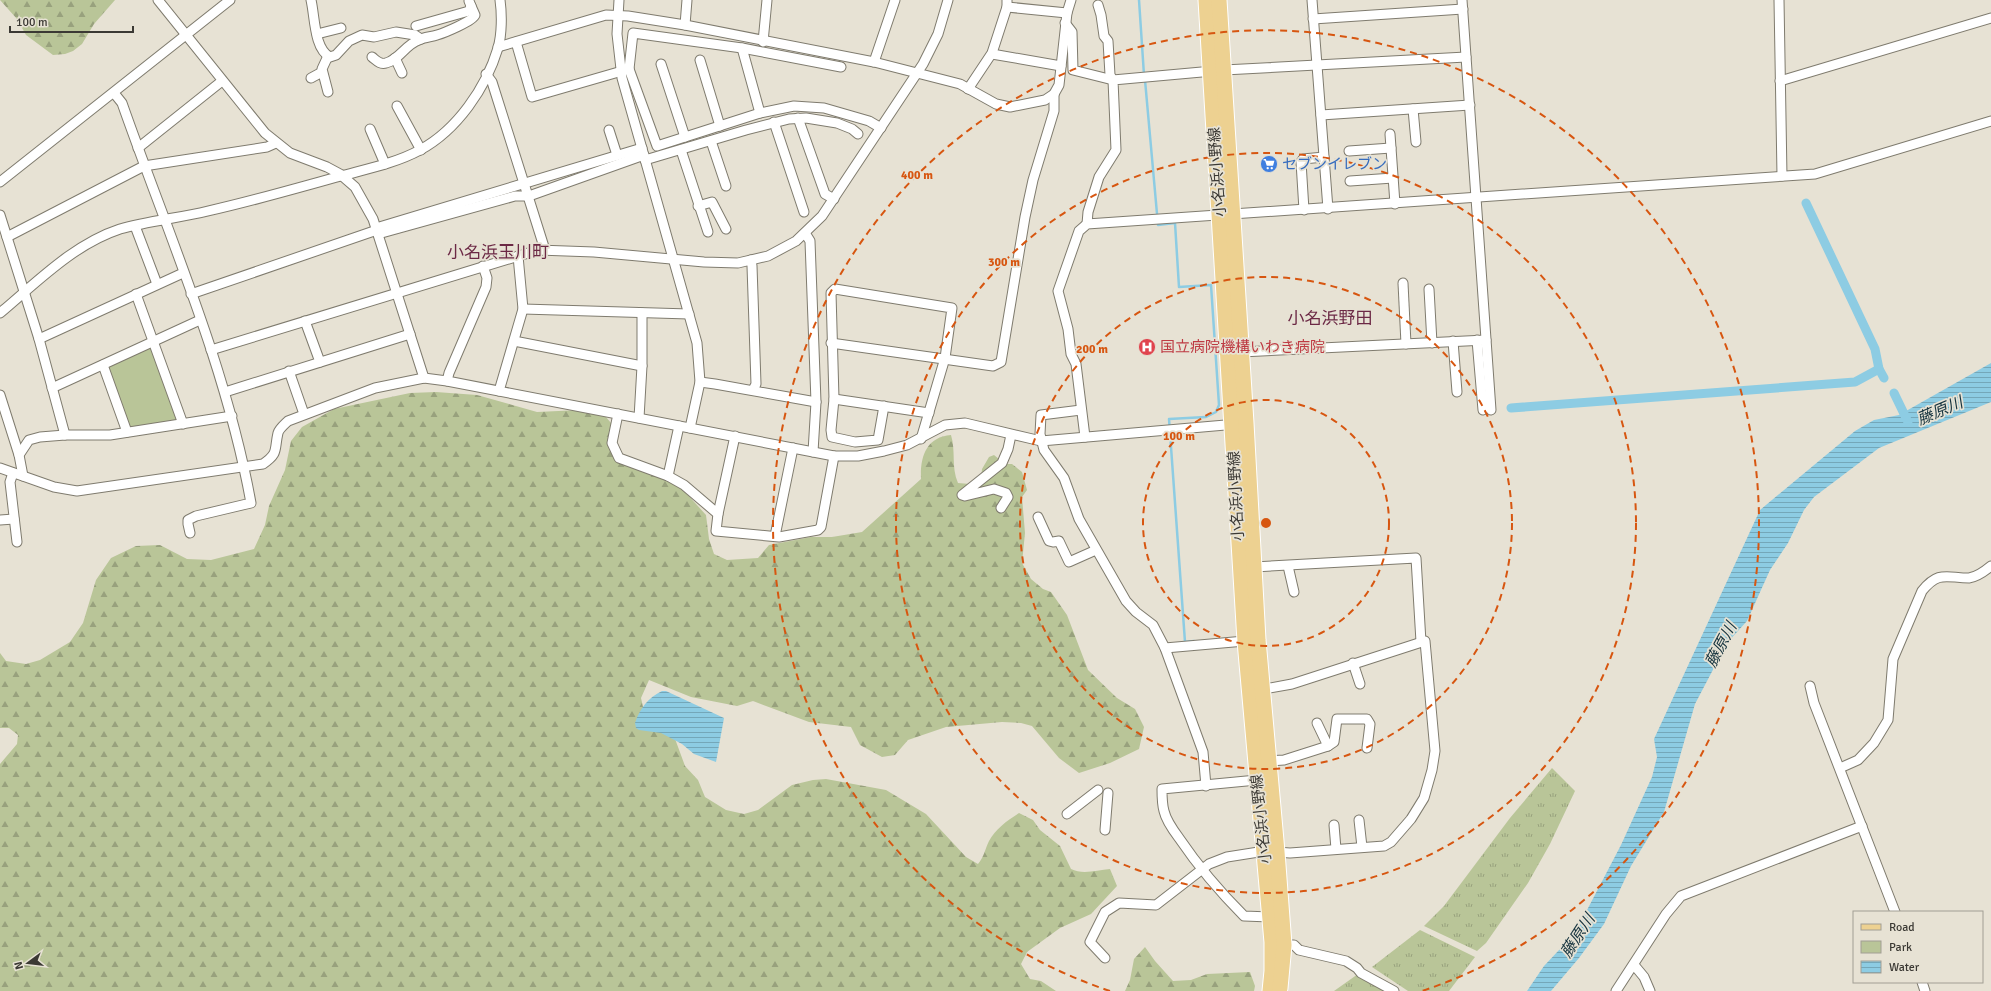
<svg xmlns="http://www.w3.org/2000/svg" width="1991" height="991" font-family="Signika,'Noto Sans JP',sans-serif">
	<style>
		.grass { fill: url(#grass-tufts) }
		.forest { fill: url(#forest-firs) }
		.park { fill: #b9c598 }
		.water { fill: url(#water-rules) }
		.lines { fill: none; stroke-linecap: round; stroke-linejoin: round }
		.stream { stroke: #8dcce3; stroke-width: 2.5 }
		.canal { stroke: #8dcce3; stroke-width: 9 }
		.street-casing { stroke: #7f7b6e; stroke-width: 11 }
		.primary-casing { stroke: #fff; stroke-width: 17 }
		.street { stroke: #fff; stroke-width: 9 }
		.primary { stroke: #edd191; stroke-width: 15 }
		.ring { fill: none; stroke: #d75610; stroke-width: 2; stroke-dasharray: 7 5 }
		.labels { text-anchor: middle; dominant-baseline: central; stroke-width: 3.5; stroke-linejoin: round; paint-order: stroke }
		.shop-label { font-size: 15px; fill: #366cbe; stroke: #e7e2d4; text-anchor: start }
		.street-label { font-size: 15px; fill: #3b3934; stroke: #e7e2d4 }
		.health-label { font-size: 15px; fill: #be3a42; stroke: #e7e2d4; text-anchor: start }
		.water-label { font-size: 16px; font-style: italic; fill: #16343f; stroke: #e7e2d4 }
		.quarter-label { font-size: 17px; fill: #6c2945; stroke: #e7e2d4 }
		.centre { fill: #d75610; stroke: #e7e2d4; stroke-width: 2 }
		.ring-label { font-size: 12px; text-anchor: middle; font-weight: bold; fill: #d75610; stroke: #e7e2d4; stroke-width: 3.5; stroke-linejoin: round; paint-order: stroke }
	</style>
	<defs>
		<pattern id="grass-tufts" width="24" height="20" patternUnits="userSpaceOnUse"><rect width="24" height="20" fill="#b9c598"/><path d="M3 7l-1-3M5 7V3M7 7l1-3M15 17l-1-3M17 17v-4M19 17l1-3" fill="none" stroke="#98a17d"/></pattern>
		<pattern id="forest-firs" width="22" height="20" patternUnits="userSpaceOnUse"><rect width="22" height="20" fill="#b9c598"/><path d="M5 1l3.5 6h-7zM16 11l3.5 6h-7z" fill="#98a17d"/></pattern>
		<pattern id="water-rules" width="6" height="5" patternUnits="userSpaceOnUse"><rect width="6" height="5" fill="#8dcce3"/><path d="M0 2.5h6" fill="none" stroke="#74a7b9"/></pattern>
	</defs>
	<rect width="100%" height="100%" fill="#e7e2d4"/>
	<g class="grass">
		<path d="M1552 768 1575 791 1550 844 1528 883 1486 943 1477 951 1424 926 1444 906 1510 818Z"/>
		<path d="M1420 930 1475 957 1449 991H1408L1372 967Z"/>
		<path d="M1358 974 1391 991H1334Z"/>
	</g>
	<g class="forest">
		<path d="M0 0H115L94 24 82 44 73 51 65 54 53 55 26 35 17 19Z"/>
		<path d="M436 392 477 395 537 412 580 410 606 417 611 423 612 430 608 445 612 454 625 462 677 483 706 515 709 539 714 554 727 560 758 558 769 545 811 537H832L862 532 921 479C920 457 926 437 951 435 956 451 951 467 958 483L970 484 981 479 982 469 989 457 994 455 1005 464H1012L1022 472 1027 490 1022 497 1025 533 1022 563 1031 579 1043 589 1051 592 1067 615 1088 670 1117 698 1135 709 1144 727 1139 749 1110 763 1079 773 1059 758 1032 726 1021 723 1002 722 946 727 908 740 895 755 882 757 860 745 851 727 809 722 753 701 737 706 691 697 649 680 641 698 645 716 674 736 685 766 698 780 705 797 726 810 744 814 758 810 792 785 813 780 826 779 886 790 926 814 966 857 978 864C984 857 985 849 989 841 995 829 1008 820 1019 813L1033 820 1040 830 1060 846 1071 869C1083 875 1097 870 1110 869L1117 886 1091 914 1060 928 1027 952 1021 964 1030 979 1041 981 1056 991H0V764L17 744 18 735 9 728H0V653L6 661 26 664 40 660 70 642 83 623 96 580 111 558 136 546 160 545 187 559 211 560 254 549 265 525 269 506 285 470 291 441 302 427 334 409 410 393Z"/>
		<path d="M1145 947 1155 961 1173 981 1191 980 1207 974 1250 972 1255 986 1254 991H1125L1130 980 1134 959Z"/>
	</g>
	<path class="park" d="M149 347 152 348 178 418 176 421 132 427 128 425 107 369 108 365Z"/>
	<g class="water">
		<path d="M1991 363V402L1879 448 1814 497 1804 510 1788 543 1770 570 1747 621 1727 643 1695 704 1664 812 1631 866 1604 924 1579 958 1551 991H1527L1544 966 1575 933 1621 845 1652 777 1657 757 1654 739 1760 510 1855 431 1874 420 1899 415Z"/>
		<path d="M662 691H666L724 718 716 762 694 754 682 744 661 733 639 730 636 728 635 723C640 708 648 698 662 691Z"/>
	</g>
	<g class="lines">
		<g class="stream">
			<path d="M1139 0 1144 75"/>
			<path d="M1145 80 1158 225 1175 223 1179 287 1211 285 1219 405 1216 412 1206 417 1169 419 1185 642 1194 641"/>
		</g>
		<g class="canal">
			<path d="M1806 203 1875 349 1879 369 1884 378"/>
			<path d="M1894 393 1908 422"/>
			<path d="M1511 408 1855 382 1879 369"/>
		</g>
		<g class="street-casing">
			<g id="street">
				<path d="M158 0 265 133 290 153 327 167 340 174 355 187 373 219 424 378"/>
				<path d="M311 0C315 17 314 49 330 57L336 55 349 41 362 35 374 37 396 32 415 35 421 39"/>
				<path d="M619 0 617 34 622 78 697 343 700 382 690 428"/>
				<path d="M1312 0 1328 209"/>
				<path d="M1462 0 1491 410"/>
				<path d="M1779 0 1782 176"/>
				<path d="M1098 5 1101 15 1104 36 1108 41 1110 75 1113 80"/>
				<path d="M1007 7 1067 13"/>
				<path d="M1313 19 1463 9"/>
				<path d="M1065 23 1072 32 1073 70 1113 80"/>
				<path d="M685 25 687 0"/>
				<path d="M416 26 469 11 471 6 469 1"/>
				<path d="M317 34 341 28"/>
				<path d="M516 42 532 97 629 69 657 146 760 113 794 106 824 108 869 121 881 128"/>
				<path d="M763 42 767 0"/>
				<path d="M498 47 606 15 628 16 685 25 874 62 960 84 996 104 1010 107 1045 100 1054 94 1059 85 1067 13 1071 0"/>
				<path d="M742 48 760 113"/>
				<path d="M992 54 1061 66"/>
				<path d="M372 57C376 60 380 65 386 63 399 60 406 44 419 40 424 37 431 37 437 35 444 33 473 21 475 15L471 6"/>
				<path d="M395 58 402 73"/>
				<path d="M700 60 720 126"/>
				<path d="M874 62 895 0"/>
				<path d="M661 64 685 137"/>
				<path d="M629 69 633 33 742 48 841 67"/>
				<path d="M486 74 492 82 545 250"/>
				<path d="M311 78 322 72"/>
				<path d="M1780 81 1991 18"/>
				<path d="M968 89 992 53 1007 7V0"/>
				<path d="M328 92 322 69 328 56"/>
				<path d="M114 93 122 103C168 234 226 365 251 503L196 516 188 520V524L190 533"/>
				<path d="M397 106 421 150"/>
				<path d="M1413 109 1416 142"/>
				<path d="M1321 115 1470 105"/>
				<path d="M798 118 825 194 834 199"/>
				<path d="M774 122 804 212"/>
				<path d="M370 129 385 164"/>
				<path d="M609 130 617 155"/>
				<path d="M1390 134 1395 204"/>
				<path d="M711 141 726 186"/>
				<path d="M138 148 222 81"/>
				<path d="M681 150 708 232"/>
				<path d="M1349 151 1391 148"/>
				<path d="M645 160 746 130 789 119 806 118 837 123 852 129 858 134"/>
				<path d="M1350 181 1393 178"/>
				<path d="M0 182 230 0"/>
				<path d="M698 206 712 202 726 229"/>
				<path d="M1304 210 1301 162 1303 159 1324 157"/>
				<path d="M0 215 39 339 65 435"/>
				<path d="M1087 224 1088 212 1099 177 1116 150 1113 80 1224 70 1466 57"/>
				<path d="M135 226 157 284"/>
				<path d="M376 228 642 148"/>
				<path d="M805 233 810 241 816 402 813 452"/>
				<path d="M378 234 515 196H529L644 155"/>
				<path d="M7 237 144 166 267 147 276 143"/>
				<path d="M751 260 752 266 756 384 753 390"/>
				<path d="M1403 283 1406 344"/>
				<path d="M1429 289 1432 343"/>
				<path d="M136 294 183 424"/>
				<path d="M191 294 377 230"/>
				<path d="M523 309 689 314"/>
				<path d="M0 313C37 282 74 244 120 229 149 221 179 218 208 211 253 201 297 188 341 176 367 169 396 163 420 150 457 130 486 88 498 48 502 34 502 14 500 0"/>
				<path d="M305 321 320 362"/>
				<path d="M39 339 183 273"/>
				<path d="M1477 340 1483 410"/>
				<path d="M514 341 642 366"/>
				<path d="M1453 341 1457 392"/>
				<path d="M831 343 993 366 1001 362 1025 217 1033 180 1054 111V94"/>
				<path d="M211 350 538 250 594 252 704 262 738 263 768 256 796 241 822 216 923 64 938 34 948 0"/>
				<path d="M1241 352 1486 340"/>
				<path d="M103 365 127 432"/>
				<path d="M289 371 304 414"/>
				<path d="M447 381 449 373 486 287 487 278 483 266"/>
				<path d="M700 382 715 384 816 402"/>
				<path d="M52 388 200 320"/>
				<path d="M499 391 523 309 518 256"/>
				<path d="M225 392 410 334"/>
				<path d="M0 395 19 455 23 476"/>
				<path d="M834 399 929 413"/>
				<path d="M884 406 878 440 855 442 832 437 831 430 834 399 831 293 835 289 952 308 945 358 921 439"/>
				<path d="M1081 410 1041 415 1040 434 1044 450 1064 478 1079 519 1126 601 1136 612 1153 625 1165 648 1203 752 1206 786"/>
				<path d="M618 414 612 443 619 458 668 476 684 485 718 514 735 436"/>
				<path d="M639 418 642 366V313"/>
				<path d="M1085 437 1076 364 1071 354 1068 329 1058 291 1079 231 1087 224 1815 174 1991 121"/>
				<path d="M19 455 29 440 40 437 65 435H110L232 416"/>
				<path d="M0 468 54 487 77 491 263 464C279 453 274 450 278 433 279 429 285 424 288 421L375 388 424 378 447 381 834 456H858L884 451 907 445 945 425 965 423 1041 441 1237 424"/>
				<path d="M13 473 10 482 17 542"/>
				<path d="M668 476 679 426"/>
				<path d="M1001 508 1008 497 1006 493 994 489 965 496 962 495 1002 463 1008 449 1011 435"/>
				<path d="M718 514 716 531 779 537 818 530 821 527 834 456"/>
				<path d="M1038 517 1049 541 1053 542 1059 541 1069 562 1096 550"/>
				<path d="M0 520 14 519"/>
				<path d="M775 536 793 448"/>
				<path d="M1288 566 1294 592"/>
				<path d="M1254 567 1416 558 1421 642"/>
				<path d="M1165 648 1245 641"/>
				<path d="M1353 663 1360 684"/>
				<path d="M1810 686 1814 703 1895 912"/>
				<path d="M1317 723 1328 746"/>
				<path d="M1268 761 1284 760 1328 746 1334 742 1337 719H1367L1370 724 1367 748"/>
				<path d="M1840 768 1858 760 1874 743 1888 720 1893 659 1922 591C1939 570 1947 578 1969 578 1977 577 1985 571 1991 566"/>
				<path d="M1257 780 1162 789C1162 796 1162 804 1164 811 1166 820 1173 830 1179 838 1198 866 1220 892 1244 916L1270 917"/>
				<path d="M1067 814 1098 790"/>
				<path d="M1359 820 1362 847"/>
				<path d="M1334 825 1336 849"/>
				<path d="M1105 830 1108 793"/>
				<path d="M1284 945H1294L1299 950 1346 961 1357 968 1361 973 1394 991"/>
				<path d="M1105 958 1090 942 1105 912 1119 903 1156 905 1209 864 1227 857 1265 851 1290 853 1384 846 1391 842 1411 819 1424 798 1432 770 1435 751 1425 641 1292 684 1259 690"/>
				<path d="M1634 965 1644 977 1650 991"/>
				<path d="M1922 982 1925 991"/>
				<path d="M1616 991 1666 914 1681 896 1862 826"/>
			</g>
		</g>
		<g class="primary-casing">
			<g id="primary">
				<path d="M1206 0 1245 641 1272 942V971L1270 991"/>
				<path d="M1219 0 1246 423 1258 640 1277 852 1284 945 1280 988"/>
			</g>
		</g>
		<use href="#street" class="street"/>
		<use href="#primary" class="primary"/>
	</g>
	<g class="ring">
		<circle cx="1266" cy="523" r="123"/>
		<circle cx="1266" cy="523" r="246"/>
		<circle cx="1266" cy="523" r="370"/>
		<path d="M1110 991A493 493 0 1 1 1422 991"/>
	</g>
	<defs>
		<g id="supermarket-disc" transform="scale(0.9)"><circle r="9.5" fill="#3f7fe0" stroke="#e7e2d4"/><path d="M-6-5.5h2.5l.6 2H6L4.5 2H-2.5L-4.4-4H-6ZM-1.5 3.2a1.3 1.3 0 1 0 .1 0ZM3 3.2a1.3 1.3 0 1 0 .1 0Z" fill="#fff"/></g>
		<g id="hospital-disc" transform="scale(0.9)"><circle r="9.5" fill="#e0444e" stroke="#e7e2d4"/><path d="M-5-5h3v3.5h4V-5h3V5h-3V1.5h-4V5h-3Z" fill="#fff"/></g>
	</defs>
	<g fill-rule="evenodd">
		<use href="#supermarket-disc" x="1269" y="164"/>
		<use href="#hospital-disc" x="1147" y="347"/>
	</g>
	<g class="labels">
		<g class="shop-label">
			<text x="1282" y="164">セブンイレブン</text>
		</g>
		<g class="street-label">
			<text transform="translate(1217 172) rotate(-94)">小名浜小野線</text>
			<text transform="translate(1236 496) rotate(-93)">小名浜小野線</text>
			<text transform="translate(1261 819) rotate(-96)">小名浜小野線</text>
		</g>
		<g class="health-label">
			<text x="1160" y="347">国立病院機構いわき病院</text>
		</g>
		<g class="water-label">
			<text transform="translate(1940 411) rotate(-23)">藤原川</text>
			<text transform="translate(1721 645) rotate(-62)">藤原川</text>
			<text transform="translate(1578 936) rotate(-57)">藤原川</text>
		</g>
		<g class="quarter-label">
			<text x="498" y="252">小名浜玉川町</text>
			<text x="1330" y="318">小名浜野田</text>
		</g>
	</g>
	<circle cx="1266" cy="523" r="6" class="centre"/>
	<g class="ring-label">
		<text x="917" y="179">400 m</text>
		<text x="1004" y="266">300 m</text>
		<text x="1092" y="353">200 m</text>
		<text x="1179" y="440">100 m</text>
	</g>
	<rect x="1853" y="911" width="130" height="72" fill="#e7e2d4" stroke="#a29e94"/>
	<rect x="1861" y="924" width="20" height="6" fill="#edd191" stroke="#a29e94"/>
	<text x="1889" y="931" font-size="12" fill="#3b3934">Road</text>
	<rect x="1861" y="941" width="20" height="12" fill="#b9c598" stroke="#a29e94"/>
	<text x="1889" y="951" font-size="12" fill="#3b3934">Park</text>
	<rect x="1861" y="961" width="20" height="12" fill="url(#water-rules)" stroke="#a29e94"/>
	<text x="1889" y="971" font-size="12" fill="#3b3934">Water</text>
	<g transform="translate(28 963) rotate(255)" stroke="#e7e2d4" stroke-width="3" paint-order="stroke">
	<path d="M0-3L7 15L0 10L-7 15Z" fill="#3b3934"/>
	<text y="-6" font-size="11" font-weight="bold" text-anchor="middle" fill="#3b3934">N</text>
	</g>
	<path d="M10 26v6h123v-6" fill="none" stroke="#3b3934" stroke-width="2"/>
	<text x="16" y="26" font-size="12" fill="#3b3934" stroke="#e7e2d4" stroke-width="3" paint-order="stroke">100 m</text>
</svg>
